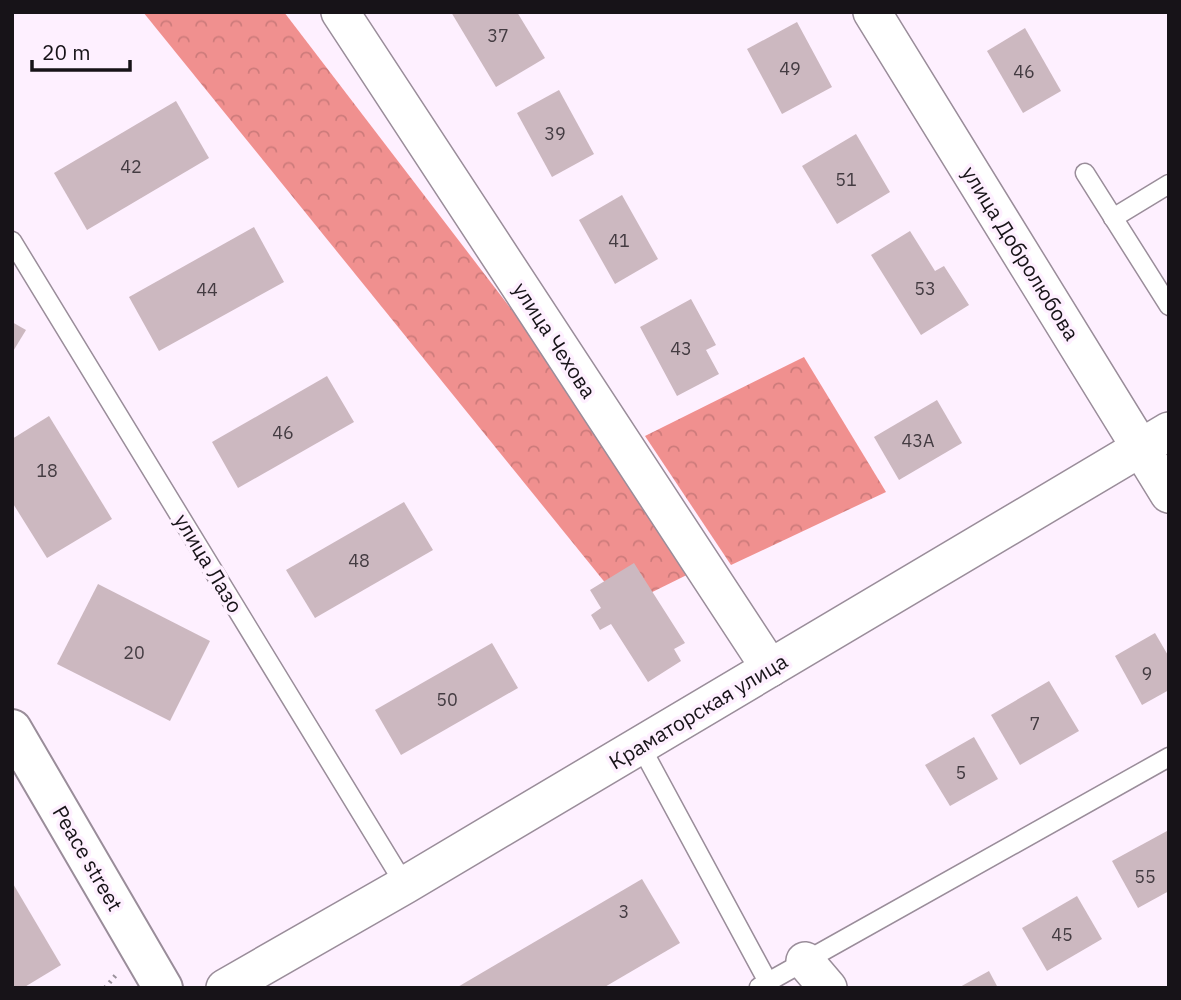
<svg xmlns="http://www.w3.org/2000/svg" width="1181" height="1000" font-family="'IBM Plex Sans',sans-serif">
	<style>
		.forest { fill: url(#forest-crowns) }
		.building { fill: #ccb8c0 }
		.lines { fill: none; stroke-linecap: round; stroke-linejoin: round }
		.lane-casing { stroke: #9a8d9a; stroke-width: 21 }
		.street-casing { stroke: #9a8d9a; stroke-width: 40 }
		.secondary-casing { stroke: #9a8d9a; stroke-width: 42 }
		.path { stroke: #9a909b; stroke-width: 4.5; stroke-dasharray: 2 5; stroke-linecap: butt }
		.lane { stroke: #fff; stroke-width: 18 }
		.street { stroke: #fff; stroke-width: 37 }
		.secondary { stroke: #fff; stroke-width: 38 }
		.labels { text-anchor: middle; dominant-baseline: central; stroke-width: 7; stroke-linejoin: round; paint-order: stroke }
		.number-label { font-size: 18px; fill: #443c42 }
		.street-label { font-size: 21px; fill: #171318; stroke: #fef0ff }
	</style>
	<defs>
		<pattern id="forest-crowns" width="20" height="18" patternUnits="userSpaceOnUse" patternTransform="scale(1.75)"><rect width="20" height="18" fill="#f0908f"/><path d="M2 6a3 3 0 1 1 6 0M12 15a3 3 0 1 1 6 0" fill="none" stroke="#cd7b7b"/></pattern>
	</defs>
	<rect width="100%" height="100%" fill="#fef0ff"/>
	<g class="forest">
		<path d="M143 12H284L707 565 624 606Z"/>
		<path d="M804 357 886 492 731 565 645 436Z"/>
	</g>
	<g class="building">
		<path d="M451 12H517L545 58 496 87Z"/>
		<path d="M797 22 832 87 782 114 747 49Z"/>
		<path d="M1025 28 1061 91 1023 113 987 51Z"/>
		<path d="M559 90 594 154 552 177 517 113Z"/>
		<path d="M176 101 209 158 87 230 54 173Z"/>
		<path d="M856 134 890 192 837 224 802 166Z"/>
		<path d="M622 195 658 259 615 284 579 220Z"/>
		<path d="M254 227 284 282 159 351 129 297Z"/>
		<path d="M910 231 935 271 944 266 969 305 921 335 871 255Z"/>
		<path d="M691 299 716 345 706 350 719 374 677 396 640 327Z"/>
		<path d="M12 322 26 330 12 353Z"/>
		<path d="M327 376 354 422 238 488 212 442Z"/>
		<path d="M937 400 962 443 899 480 874 437Z"/>
		<path d="M49 416 112 519 47 558 12 502V439Z"/>
		<path d="M404 502 433 550 315 618 286 570Z"/>
		<path d="M634 563 685 643 674 649 681 661 648 682 611 624 600 630 591 615 601 608 590 590Z"/>
		<path d="M98 584 210 641 170 721 57 664Z"/>
		<path d="M1155 633 1169 657V690L1142 705 1115 656Z"/>
		<path d="M492 643 518 688 401 755 375 710Z"/>
		<path d="M1049 681 1079 731 1020 765 991 715Z"/>
		<path d="M974 737 998 779 950 806 925 765Z"/>
		<path d="M1167 831 1169 891 1138 908 1112 861Z"/>
		<path d="M642 879 680 943 603 988H456Z"/>
		<path d="M12 882 61 965 23 988H12Z"/>
		<path d="M1077 896 1102 939 1047 971 1022 928Z"/>
		<path d="M989 971 998 988H958Z"/>
	</g>
	<g class="lines">
		<g class="lane-casing">
			<g id="lane">
				<path d="M1085 173 1169 306"/>
				<path d="M1113 218 1169 184"/>
				<path d="M12 241 405 885"/>
				<path d="M640 745 768 982 759 987"/>
				<path d="M768 982 1169 757"/>
			</g>
		</g>
		<g class="street-casing">
			<g id="street">
				<path d="M340 12 770 668"/>
				<path d="M872 12 1169 494"/>
				<path d="M805 961 828 988"/>
				<path d="M225 988 405 885 1169 431"/>
			</g>
		</g>
		<g class="secondary-casing">
			<path id="secondary" d="M12 729 163 988"/>
		</g>
		<path class="path" d="M105 988 116 975"/>
		<use href="#lane" class="lane"/>
		<use href="#street" class="street"/>
		<use href="#secondary" class="secondary"/>
	</g>
	<g class="labels">
		<g class="number-label">
			<text x="498" y="35">37</text>
			<text x="790" y="68">49</text>
			<text x="1024" y="71">46</text>
			<text x="555" y="133">39</text>
			<text x="131" y="166">42</text>
			<text x="846" y="179">51</text>
			<text x="619" y="240">41</text>
			<text x="925" y="288">53</text>
			<text x="207" y="289">44</text>
			<text x="681" y="348">43</text>
			<text x="283" y="432">46</text>
			<text x="918" y="440">43А</text>
			<text x="47" y="470">18</text>
			<text x="359" y="560">48</text>
			<text x="134" y="652">20</text>
			<text x="1147" y="673">9</text>
			<text x="447" y="699">50</text>
			<text x="1035" y="723">7</text>
			<text x="961" y="772">5</text>
			<text x="1145" y="876">55</text>
			<text x="624" y="911">3</text>
			<text x="1062" y="934">45</text>
		</g>
		<g class="street-label">
			<text transform="translate(1021 253) rotate(58)">улица Добролюбова</text>
			<text transform="translate(555 340) rotate(57)">улица Чехова</text>
			<text transform="translate(209 563) rotate(59)">улица Лазо</text>
			<text transform="translate(698 711) rotate(-31)">Краматорская улица</text>
			<text transform="translate(88 858) rotate(60)">Peace street</text>
		</g>
	</g>
	<rect width="1181" height="1000" fill="none" stroke="#171318" stroke-width="28"/>
	<path d="M32 60v10h98v-10" fill="none" stroke="#171318" stroke-width="3.5"/>
	<text x="42" y="60" font-size="21" fill="#171318" stroke="#fef0ff" stroke-width="5" paint-order="stroke">20 m</text>
</svg>
